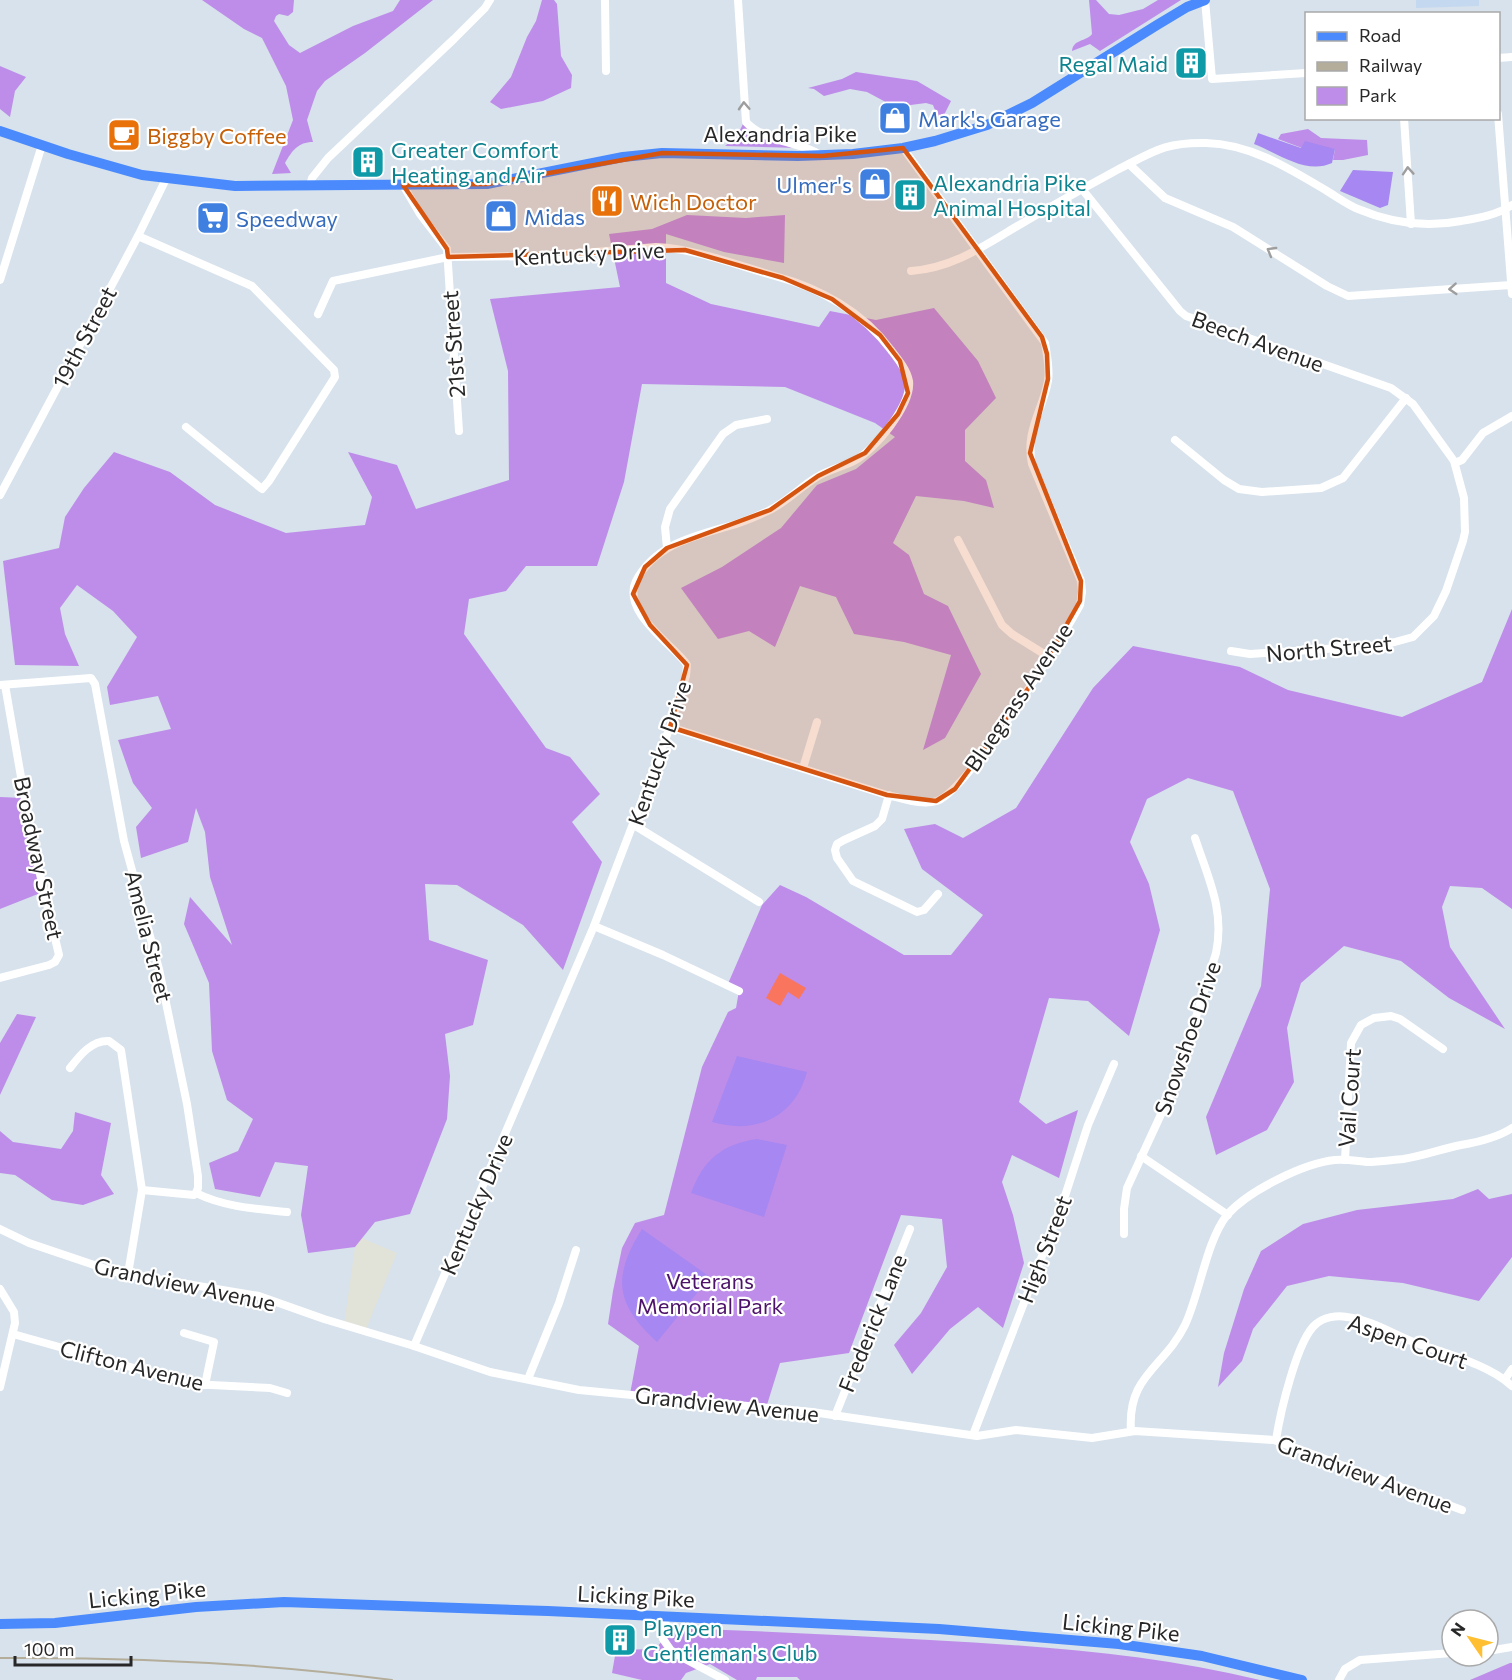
<svg xmlns="http://www.w3.org/2000/svg" width="1512" height="1680" font-family="Commissioner,sans-serif">
	<style>
		.industrial { fill: #e1e3d9 }
		.education { fill: #c4d8f0 }
		.green { fill: #be8de9 }
		.pitch { fill: #a787f1 }
		.water { fill: #f9755e }
		.lines { fill: none; stroke-linecap: round; stroke-linejoin: round }
		.minor { stroke: #fff; stroke-width: 8 }
		.major { stroke: #4a8afd; stroke-width: 10 }
		.rail { stroke: #b4ad9a; stroke-width: 2 }
		.oneway { stroke: #9e9e9e }
		.marked { fill: #d5540f; fill-opacity: 0.2; stroke: #d5540f; stroke-width: 4.5; stroke-linejoin: round }
		.labels { text-anchor: middle; dominant-baseline: central; stroke-width: 4.5; stroke-linejoin: round; paint-order: stroke }
		.culture-label { font-size: 22px; fill: #0d838f; stroke: #fff; text-anchor: start }
		.shop-label { font-size: 22px; fill: #366cbe; stroke: #fff; text-anchor: start }
		.street-label { font-size: 22px; fill: #272727; stroke: #fff }
		.food-label { font-size: 22px; fill: #c56008; stroke: #fff; text-anchor: start }
		.park-label { font-size: 22px; fill: #4d1269; stroke: #fff }
	</style>
	<rect width="100%" height="100%" fill="#d7e2ec"/>
	<path class="industrial" d="M362 1238 397 1253 365 1332 344 1325 355 1247Z"/>
	<path class="education" d="M1416 0H1479V6L1416 8Z"/>
	<g class="green">
		<path d="M294 0 293 12 288 16 279 14 276 16 274 21 289 45 300 53 353 26 393 11 400 0H433L365 53 325 81 317 91 307 120 313 142C298 142 292 151 285 163L291 173 272 174 293 120 286 86 262 38 244 29 202 0Z"/>
		<path d="M542 0H554L557 4 561 56 572 75 571 88 543 101 501 109 490 102 511 77 527 37 536 21Z"/>
		<path d="M1089 0H1096L1109 14 1119 15 1143 9 1158 0H1181L1100 51 1090 44 1072 51C1073 39 1086 42 1092 34Z"/>
		<path d="M0 66 26 77 15 91 10 117 0 109Z"/>
		<path d="M856 72 917 81 951 101 940 123 933 105 926 103 895 107 867 92 850 89 824 96 814 89 808 88 842 79Z"/>
		<path d="M743 124 755 134 800 148 725 146 737 136Z"/>
		<path d="M1308 129 1321 138 1367 140 1368 155 1343 160H1333L1335 149 1302 148 1278 139 1281 134Z"/>
		<path d="M687 215 746 218 785 215 784 263 724 252 666 234V283L711 304 819 327 830 311 876 320 934 308 978 361 996 398 965 430V461L986 480 994 508 964 501 916 496 893 543 909 555 924 594 948 606 981 674 945 738 923 750 951 655 904 642 854 634 836 597 800 586 775 647 749 631 718 639 681 588 722 567 781 528 817 485 856 469 895 437 875 423 785 387 642 384 624 482 597 566H526L506 591 469 599 464 634 546 748 570 757 600 794 572 822 602 862 563 970 523 925 457 885 425 884 429 940 488 960 473 1025 445 1034 450 1076 447 1119 410 1214 375 1222 355 1247 308 1253 301 1215 308 1166 275 1162 260 1197 215 1189 209 1163 238 1151 253 1119 227 1100 212 1051 209 983 184 924 190 897 232 945 210 877 205 832 196 808 188 842 141 858 136 827 152 808 133 783 118 740 171 729 158 696 110 705 107 687 137 637 113 611 77 585 60 608 65 634 79 666 15 665 3 561 59 548 65 517 84 488 114 452 170 472 215 505 286 533 365 525 372 497 348 452 397 465 416 509 509 480 508 371 490 299 620 287 609 234 652 229Z"/>
		<path d="M1512 609V909L1482 888 1450 886 1442 907 1450 947 1505 1029 1449 998 1401 961 1344 946 1301 983 1287 1028 1294 1082 1267 1130 1216 1155 1206 1117 1261 986 1270 889 1233 791 1188 778 1147 799 1130 842 1149 884 1160 930 1129 1036 1088 1001 1049 998 1019 1102 1046 1124 1078 1110 1059 1178 1012 1155 1002 1182 1013 1215 1024 1263 1003 1328 978 1307 950 1329 912 1374 894 1345 921 1313 947 1267 942 1219 901 1215 849 1353 780 1363 766 1408 630 1394 639 1346 608 1324 613 1291 622 1248 635 1223 664 1215 702 1067 728 1012 736 1008 739 991 727 986 762 905 780 885 806 897 904 955H951L983 915 922 869 904 829 935 824 963 838 1016 808 1093 688 1133 646 1240 667 1288 690 1402 717 1482 682Z"/>
		<path d="M0 797 24 798 43 892 0 909Z"/>
		<path d="M17 1014 36 1017 0 1095V1043Z"/>
		<path d="M75 1112 111 1123 101 1175 114 1194 83 1205 52 1200 15 1175 0 1173V1131L13 1142 61 1149 73 1131Z"/>
		<path d="M1478 1189 1489 1199 1512 1194V1257L1479 1301 1403 1283 1329 1276 1287 1286 1253 1329 1242 1361 1218 1387 1224 1353 1244 1289 1261 1251 1303 1224 1357 1210 1453 1199Z"/>
		<path d="M674 1628C759 1631 845 1635 930 1640 1041 1646 1152 1654 1260 1680H800L797 1677H757L756 1680H737L710 1664 686 1673 681 1680H642L612 1673 616 1650 655 1649Z"/>
		<path d="M1510 1663H1512V1680H1470Z"/>
	</g>
	<g class="pitch">
		<path d="M1258 133 1301 148 1305 141 1335 149 1332 163C1306 175 1278 153 1254 144Z"/>
		<path d="M1353 170 1393 172 1388 205 1380 208 1340 191Z"/>
		<path d="M737 1056 807 1072C795 1117 756 1135 712 1122Z"/>
		<path d="M757 1139 787 1145 764 1217 691 1193C703 1160 722 1144 757 1139Z"/>
		<path d="M642 1229 710 1277 657 1342C615 1304 612 1277 642 1229Z"/>
	</g>
	<path class="water" d="M780 973 806 988 799 999 788 992 780 1006 766 998Z"/>
	<g class="lines">
		<g class="minor">
			<path d="M605 0 606 71"/>
			<path d="M738 0 746 122C765 143 799 140 822 156"/>
			<path d="M1205 0 1212 79 1306 73"/>
			<path d="M1498 58 1512 57"/>
			<path d="M1498 114 1512 294"/>
			<path d="M1404 118 1411 224"/>
			<path d="M1129 164 1165 198 1233 227 1327 286 1348 296 1511 285"/>
			<path d="M310 185 312 178 328 158 454 39 485 8 490 0"/>
			<path d="M403 185 420 214 447 249 459 431"/>
			<path d="M1082 189 1180 311 1186 316 1391 388 1413 404 1454 461 1464 498 1465 532 1463 541 1446 591 1434 616 1413 637 1384 645 1250 654 1231 651"/>
			<path d="M138 236 252 286 334 370 335 377 269 481 262 489 186 427"/>
			<path d="M911 271C951 268 981 248 1014 228 1048 208 1082 189 1117 170 1153 152 1164 142 1206 143 1251 144 1290 169 1327 191 1337 197 1348 205 1358 209 1391 223 1425 228 1461 221 1478 218 1497 215 1512 205"/>
			<path d="M0 280 42 145"/>
			<path d="M318 314 333 281 448 257 546 256 656 247C697 249 736 265 775 276 820 288 863 312 891 350 898 359 907 370 909 381 912 405 874 451 854 461 842 467 828 470 817 477 800 487 787 502 768 511 755 517 741 523 726 527 691 537 654 546 636 581 622 611 669 642 685 662L687 665 686 676 670 727 594 926 414 1346"/>
			<path d="M1175 440 1224 480 1239 489 1262 492 1321 488 1343 478 1406 398"/>
			<path d="M1455 463 1462 460 1483 433 1512 416"/>
			<path d="M0 495 138 236 166 179"/>
			<path d="M958 540 1002 625 1012 634 1049 657"/>
			<path d="M667 548 665 527 670 509 723 434 736 425 767 419"/>
			<path d="M0 685 91 678 95 684 124 841 159 969 187 1104 198 1176V1188L196 1193"/>
			<path d="M670 727 887 795C903 798 921 806 937 801 968 790 1061 640 1080 605L1082 592 1081 581 1032 464C1025 431 1042 412 1048 381 1050 368 1047 356 1045 343L903 148"/>
			<path d="M803 768 817 722"/>
			<path d="M889 795 882 819 875 826 844 840 837 844 835 850 837 858 853 881 917 912 924 910 938 894"/>
			<path d="M634 825 759 902"/>
			<path d="M594 926 663 955 739 991"/>
			<path d="M0 978 49 965 55 962 59 955 32 840 5 685"/>
			<path d="M70 1068C80 1055 92 1040 109 1041L121 1050 142 1190 128 1274"/>
			<path d="M1141 1156 1228 1215"/>
			<path d="M1345 1160 1351 1043 1361 1025 1374 1018 1391 1016 1400 1019 1443 1049"/>
			<path d="M142 1190 194 1195 196 1193C224 1207 257 1209 287 1212"/>
			<path d="M0 1229 29 1243 115 1272 259 1296 324 1319 414 1346 490 1372 579 1390 812 1412 977 1436 1016 1430 1092 1438 1135 1431 1274 1440 1462 1510"/>
			<path d="M1124 1234V1209L1127 1188 1175 1084 1216 953C1225 910 1208 878 1195 838"/>
			<path d="M0 1289 14 1312 15 1323 0 1387"/>
			<path d="M184 1333 214 1342 205 1385"/>
			<path d="M13 1334 191 1384 270 1388 287 1393"/>
			<path d="M528 1379 559 1303 576 1250"/>
			<path d="M1505 1379 1512 1369"/>
			<path d="M835 1416 910 1229"/>
			<path d="M1131 1431C1127 1375 1164 1368 1185 1325 1200 1293 1206 1242 1227 1215 1248 1191 1304 1163 1335 1160 1346 1159 1356 1161 1367 1162 1379 1162 1391 1160 1403 1159 1423 1156 1441 1149 1461 1145 1478 1142 1497 1138 1512 1128"/>
			<path d="M973 1435 1064 1199 1088 1125 1114 1064"/>
			<path d="M1276 1440C1280 1414 1297 1339 1316 1324 1324 1317 1337 1315 1347 1317 1371 1320 1393 1334 1416 1343 1446 1354 1488 1364 1512 1386"/>
			<path d="M666 1618 663 1639 672 1652 725 1680"/>
			<path d="M1488 1651 1512 1647"/>
			<path d="M1339 1680 1345 1669 1360 1660 1452 1653"/>
		</g>
		<g class="major">
			<path d="M0 131 68 154 142 175 235 186 487 184 623 157 662 153 798 156 853 154 903 148 935 141 987 125 1032 103 1157 25 1187 7 1205 0"/>
			<path d="M0 1624 55 1623 196 1607 284 1602 548 1611 939 1629 1119 1644 1202 1656 1302 1680"/>
		</g>
		<path class="rail" d="M0 1658C131 1657 262 1663 392 1680"/>
	</g>
	<defs><path id="oneway-chevron" d="M-2-3.5L2.5 0L-2 3.5" fill="none" stroke-width="1.6" stroke-linecap="round" stroke-linejoin="round" transform="scale(1.5)"/></defs>
	<g class="oneway">
		<use href="#oneway-chevron" transform="translate(744 106) rotate(-93)"/>
		<use href="#oneway-chevron" transform="translate(1408 171) rotate(-94)"/>
		<use href="#oneway-chevron" transform="translate(1271 251) rotate(-150)"/>
		<use href="#oneway-chevron" transform="translate(1453 289) rotate(176)"/>
	</g>
	<path class="marked" d="M903 148 1042 337 1047 354 1048 379 1030 453 1081 581 1080 601 1038 675 955 789 936 801 887 795 670 727 687 665 650 625 633 594 645 567 667 548 770 510 818 476 865 453 898 414 908 393 900 361 880 335 832 299 783 278 685 250 448 257 447 249 403 185 487 184 662 153 822 156Z"/>
	<defs>
		<g id="building-square" transform="scale(1.725)"><rect x="-9" y="-9" width="18" height="18" rx="4" fill="#0f9aa8" stroke="#fff"/><path d="M-4-6H4V6H1V3H-1V6H-4ZM-2.5-4.3h1.7v1.8h-1.7ZM.8-4.3h1.7v1.8H.8ZM-2.5-1h1.7V.8h-1.7ZM.8-1h1.7V.8H.8Z" fill="#fff"/></g>
		<g id="shop-square" transform="scale(1.725)"><rect x="-9" y="-9" width="18" height="18" rx="4" fill="#3f7fe0" stroke="#fff"/><path d="M-5-2.5h2.3a2.7 3.5 0 0 1 5.4 0H5L5.5 6h-11ZM-1.5-2.5h3a1.5 2.3 0 0 0-3 0Z" fill="#fff"/></g>
		<g id="cafe-square" transform="scale(1.725)"><rect x="-9" y="-9" width="18" height="18" rx="4" fill="#e8710a" stroke="#fff"/><path d="M-5.5-4.5H6V0H3Q3 3.5 0 3.5H-2.5Q-5.5 3.5-5.5 0ZM3-3.2v2h1.7v-2ZM-6 4.5H4V6H-6Z" fill="#fff"/></g>
		<g id="restaurant-square" transform="scale(1.725)"><rect x="-9" y="-9" width="18" height="18" rx="4" fill="#e8710a" stroke="#fff"/><path d="M-5-6h1v4h1v-4h1v4h1v-4h1v5L-1.5 .5V6h-2V.5L-5-1ZM5-6V6H3V1.5H1.5Q1.5-4 5-6Z" fill="#fff"/></g>
		<g id="supermarket-square" transform="scale(1.725)"><rect x="-9" y="-9" width="18" height="18" rx="4" fill="#3f7fe0" stroke="#fff"/><path d="M-6-5.5h2.5l.6 2H6L4.5 2H-2.5L-4.4-4H-6ZM-1.5 3.2a1.3 1.3 0 1 0 .1 0ZM3 3.2a1.3 1.3 0 1 0 .1 0Z" fill="#fff"/></g>
	</defs>
	<g fill-rule="evenodd">
		<use href="#building-square" x="1191" y="63"/>
		<use href="#shop-square" x="895" y="118"/>
		<use href="#cafe-square" x="124" y="135"/>
		<use href="#building-square" x="368" y="162"/>
		<use href="#shop-square" x="875" y="184"/>
		<use href="#building-square" x="910" y="195"/>
		<use href="#restaurant-square" x="607" y="201"/>
		<use href="#shop-square" x="501" y="216"/>
		<use href="#supermarket-square" x="213" y="218"/>
		<use href="#building-square" x="620" y="1640"/>
	</g>
	<g class="labels">
		<g class="culture-label">
			<text x="1168" y="63" text-anchor="end">Regal Maid</text>
			<text x="391" y="149">Greater Comfort<tspan x="391" dy="25">Heating and Air</tspan></text>
			<text x="933" y="182">Alexandria Pike<tspan x="933" dy="25">Animal Hospital</tspan></text>
			<text x="643" y="1627">Playpen<tspan x="643" dy="25">Gentleman's Club</tspan></text>
		</g>
		<g class="shop-label">
			<text x="918" y="118">Mark's Garage</text>
			<text x="852" y="184" text-anchor="end">Ulmer's</text>
			<text x="524" y="216">Midas</text>
			<text x="236" y="218">Speedway</text>
		</g>
		<g class="street-label">
			<text x="780" y="133">Alexandria Pike</text>
			<text transform="translate(589 253) rotate(-3)">Kentucky Drive</text>
			<text transform="translate(84 337) rotate(-62)">19th Street</text>
			<text transform="translate(1258 341) rotate(20)">Beech Avenue</text>
			<text transform="translate(453 344) rotate(-94)">21st Street</text>
			<text transform="translate(1329 648) rotate(-5)">North Street</text>
			<text transform="translate(1018 697) rotate(-56)">Bluegrass Avenue</text>
			<text transform="translate(659 753) rotate(-71)">Kentucky Drive</text>
			<text transform="translate(39 858) rotate(78)">Broadway Street</text>
			<text transform="translate(149 936) rotate(76)">Amelia Street</text>
			<text transform="translate(1187 1038) rotate(-71)">Snowshoe Drive</text>
			<text transform="translate(1349 1098) rotate(-86)">Vail Court</text>
			<text transform="translate(476 1204) rotate(-67)">Kentucky Drive</text>
			<text transform="translate(1044 1249) rotate(-69)">High Street</text>
			<text transform="translate(185 1284) rotate(12)">Grandview Avenue</text>
			<text transform="translate(872 1323) rotate(-68)">Frederick Lane</text>
			<text transform="translate(1408 1341) rotate(19)">Aspen Court</text>
			<text transform="translate(132 1365) rotate(14)">Clifton Avenue</text>
			<text transform="translate(727 1404) rotate(6)">Grandview Avenue</text>
			<text transform="translate(1365 1474) rotate(20)">Grandview Avenue</text>
			<text transform="translate(147 1594) rotate(-6)">Licking Pike</text>
			<text transform="translate(636 1596) rotate(3)">Licking Pike</text>
			<text transform="translate(1121 1627) rotate(6)">Licking Pike</text>
		</g>
		<g class="food-label">
			<text x="147" y="135">Biggby Coffee</text>
			<text x="630" y="201">Wich Doctor</text>
		</g>
		<g class="park-label">
			<text x="710" y="1280">Veterans<tspan x="710" dy="25">Memorial Park</tspan></text>
		</g>
	</g>
	<rect x="1305" y="12" width="195" height="108" fill="#ffffff" stroke="#a9a9a9" stroke-width="1.5"/>
	<rect x="1317" y="32" width="30" height="9" fill="#4a8afd" stroke="#a9a9a9" stroke-width="1.5"/>
	<text x="1359" y="42" font-size="18" fill="#272727">Road</text>
	<rect x="1317" y="62" width="30" height="9" fill="#b4ad9a" stroke="#a9a9a9" stroke-width="1.5"/>
	<text x="1359" y="72" font-size="18" fill="#272727">Railway</text>
	<rect x="1317" y="87" width="30" height="18" fill="#be8de9" stroke="#a9a9a9" stroke-width="1.5"/>
	<text x="1359" y="102" font-size="18" fill="#272727">Park</text>
	<g transform="translate(1470 1638) rotate(305)"><circle r="28" fill="#ffffff" stroke="#a9a9a9" stroke-width="1.5"/>
	<path d="M0-4.5L10 22L0 15L-10 22Z" fill="#ffbf31"/>
	<text y="-9" font-size="16" font-weight="bold" text-anchor="middle" fill="#272727">N</text>
	</g>
	<path d="M15 1656v9h116v-9" fill="none" stroke="#272727" stroke-width="3"/>
	<text x="24" y="1656" font-size="18" fill="#272727" stroke="#ffffff" stroke-width="4.5" paint-order="stroke">100 m</text>
</svg>
